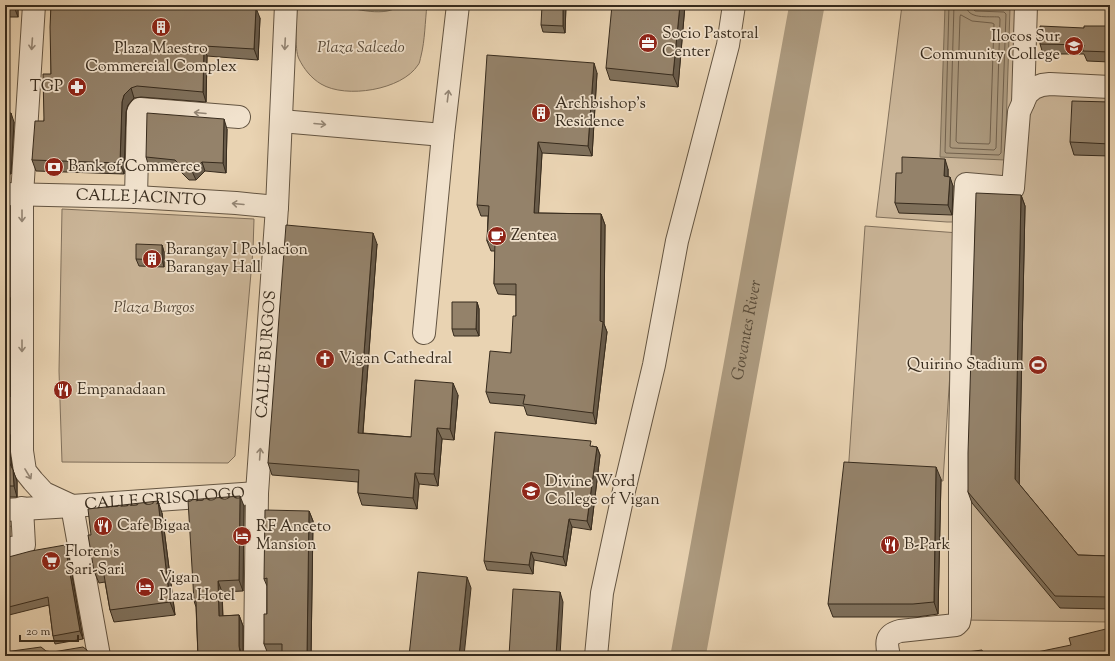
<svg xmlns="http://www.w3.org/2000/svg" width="1115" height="661" font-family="'Sorts Mill Goudy',serif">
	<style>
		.green { fill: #cbb699; stroke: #81705b }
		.water { fill: #ac9a7f; stroke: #7d6e58 }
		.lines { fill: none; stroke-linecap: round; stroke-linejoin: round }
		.shore { stroke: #72624e; stroke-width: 1 }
		.river { stroke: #ac9a7f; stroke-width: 35 }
		.minor-casing { stroke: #645542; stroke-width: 24 }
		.minor { stroke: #f1e2cd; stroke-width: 22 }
		.wall { fill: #7f705b; stroke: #372b1d }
		.shaded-wall { fill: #685b4a; stroke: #372b1d }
		.building { fill: #94826a; stroke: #372b1d }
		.oneway { stroke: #948675 }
		.labels { text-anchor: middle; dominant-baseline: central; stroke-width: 3.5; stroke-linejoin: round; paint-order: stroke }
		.poi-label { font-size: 16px; fill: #372b1d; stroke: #f1e2cd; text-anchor: start }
		.park-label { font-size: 16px; font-style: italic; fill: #554736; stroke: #f1e2cd }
		.street-label { font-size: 16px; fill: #372b1d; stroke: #f1e2cd }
		.water-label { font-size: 17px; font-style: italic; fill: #5a4c3a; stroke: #f1e2cd }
	</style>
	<rect width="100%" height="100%" fill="#e9d3b2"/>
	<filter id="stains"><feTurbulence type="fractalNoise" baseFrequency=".005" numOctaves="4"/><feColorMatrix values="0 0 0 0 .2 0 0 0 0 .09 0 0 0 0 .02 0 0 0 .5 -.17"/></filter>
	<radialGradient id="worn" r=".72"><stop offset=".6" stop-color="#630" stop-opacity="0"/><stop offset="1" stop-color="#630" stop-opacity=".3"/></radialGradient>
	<g class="green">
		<path d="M297 5H427C425 22 425 40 421 56 420 59 420 63 418 65 402 90 346 99 321 84 311 78 304 69 299 59 294 50 297 17 297 5Z"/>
		<path d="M902 5H1025L1024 83 1110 88V622L963 620 968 222H947L876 217Z"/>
		<path d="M62 209 254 219 253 250 235 456 228 463 62 462 59 371Z"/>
		<path d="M865 226 959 233 943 481 848 474Z"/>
		<path d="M12 526 15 535 5 538V527Z"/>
	</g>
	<g class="water">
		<path d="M338 5H400C387 18 354 9 338 5Z"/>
		<path d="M945 6 1010 8 1005 160 940 157Z"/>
	</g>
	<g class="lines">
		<g class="shore">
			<path d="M949 5 945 152 946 153 999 155 1001 153 1006 14 1004 12 975 11 972 8 971 5"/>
			<path d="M954 5 950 147 952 148 994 150 996 148 1000 19 999 17C988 16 967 20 966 5"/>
			<path d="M961 15 972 21 992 23 994 24 990 142 989 144 958 143 956 141 960 17Z"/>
		</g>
		<path class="river" id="s1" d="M688 656 807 5"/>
		<g class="minor-casing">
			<g id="minor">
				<path d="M34 5 22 195V451L25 471 33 481 44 493 72 506"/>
				<path d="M1023 103 1026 5"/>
				<path d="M281 121 443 135"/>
				<path id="s2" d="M5 194 136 197 236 203 277 207"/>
				<path d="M136 197 138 112 140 109 239 117"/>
				<path d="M424 333 443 135 458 5"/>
				<path d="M72 506 99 656"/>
				<path id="s3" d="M5 510 72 506 257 493"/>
				<path d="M5 550 24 545 22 508"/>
				<path id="s4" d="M255 656 257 493 277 207 286 5"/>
				<path d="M596 656 602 593 623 495 654 365 677 241 728 45 734 5"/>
				<path d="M889 656C886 643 885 635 900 631L956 625 959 622 960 616V447L964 216 966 184 1013 188 1019 112 1027 94 1034 88 1042 85 1050 84 1110 87"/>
			</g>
		</g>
		<use href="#minor" class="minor"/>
	</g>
	<g class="wall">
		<rect x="5" y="5" width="13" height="12"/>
		<path d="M51 5H247V8L260 18 258 60 207 56 206 102 141 97 134 98 128 105 126 112 124 174 36 171 32 160 44 121 51 74Z"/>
		<path d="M566 5 565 33 543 32 541 25Z"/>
		<path d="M685 5 678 87 610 80 606 68Z"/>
		<path d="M1110 26V62L1087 61 1084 54H1043L1040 44 1084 28Z"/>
		<path d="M597 73 592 156 542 153 538 213 601 214 605 225 604 324 607 332 596 424 527 415 524 406 490 403 486 392 511 353 516 316V295L498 294 494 284 495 251H491L487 241 488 216H481L477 205Z"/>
		<path d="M1110 102V156L1074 155 1070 142Z"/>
		<path d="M5 113 14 122 11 174H5Z"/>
		<path d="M227 129 226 173 205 171 196 180H189L178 169 149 167 146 157Z"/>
		<path d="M948 169V176L953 186 952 215 899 213 895 203 902 173Z"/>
		<path d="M1021 195 1025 206 1019 484 1078 555 1110 556V609L1060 608 972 503 968 492Z"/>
		<path d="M377 244 363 433 411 437 458 395 454 440 442 439 438 486 419 484 417 509 362 505 358 493V482L272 475 268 463Z"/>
		<path d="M162 245 164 252V267L139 266 136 259Z"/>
		<path d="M5 287 10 298V397H7V428L10 435V453L12 468 17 481V497H5Z"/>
		<path d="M477 302 479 309V336H454L452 329Z"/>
		<path d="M592 446 597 447 600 455 591 530 572 527 566 566 534 560 533 574 487 570 484 561Z"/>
		<path d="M941 479 938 614 917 617H833L828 604Z"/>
		<path d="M244 506 243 591 222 592 223 616 239 615 243 626V654L198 656 196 607 194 601Z"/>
		<path d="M309 511 313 521 311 655 268 654 264 644 267 614V586L264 579Z"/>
		<path d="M162 513 175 615 114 622 110 610 105 582 99 583 94 571Z"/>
		<path d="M68 552 83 639 55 644 53 636 49 605 5 616V558Z"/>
	</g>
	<g class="shaded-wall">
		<path d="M15 5H18V17L15 9Z"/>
		<path d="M243 5H247V18L243 7Z"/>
		<path d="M563 5H566L565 33 563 26Z"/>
		<path d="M680 5H685L678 87 673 75Z"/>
		<path d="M256 8 260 18 258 60 254 49Z"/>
		<path d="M204 46 207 56 206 102 203 92Z"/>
		<path d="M594 63 597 73 592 156 588 146Z"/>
		<path d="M131 88 134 98 128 105 126 112 124 174 120 163 122 102 124 95Z"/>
		<path d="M11 113 14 122 11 174 8 166Z"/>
		<path d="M224 119 227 129 226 173 223 163Z"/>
		<path d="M538 142 542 153 538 224 534 213Z"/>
		<path d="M945 159 948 169V186L944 176Z"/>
		<path d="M202 162 205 171 196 180 192 171Z"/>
		<path d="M950 177 953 186 952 215 948 205Z"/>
		<path d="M1021 195 1025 206 1019 491 1015 479Z"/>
		<path d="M601 214 605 225 604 324 607 332 596 424 593 413 600 321Z"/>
		<path d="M373 233 377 244 362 444 358 433Z"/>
		<path d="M162 245 164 252V267L162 260Z"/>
		<path d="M6 287 10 298V397L6 386Z"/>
		<path d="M477 302 479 309V336L476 329Z"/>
		<path d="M453 383 458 395 454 440 450 429Z"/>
		<path d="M5 391 7 397V428L10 435V453L13 473 9 462 6 442 5 429Z"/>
		<path d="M437 428 442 439 438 486 434 474Z"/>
		<path d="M597 447 600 455 591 530 587 521Z"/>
		<path d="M936 467 941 479 938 614 934 602Z"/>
		<path d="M13 470 17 481V497L14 486Z"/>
		<path d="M415 473 419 484 417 509 413 498Z"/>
		<path d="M240 496 244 506 243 591 239 580Z"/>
		<path d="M158 501 162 513 175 615 170 602Z"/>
		<path d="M309 511 313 521 311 656 307 655Z"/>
		<path d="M569 519 572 527 566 566 563 557Z"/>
		<path d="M65 545 68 552 83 639 80 631Z"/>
		<path d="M531 552 534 560 533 574 529 565Z"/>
		<path d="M467 577 471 588 464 656H459Z"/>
		<path d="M218 581 222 592 223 627 219 616Z"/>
		<path d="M560 592 563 602 560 656H556Z"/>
		<path d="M239 615 243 626V656H242L239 646Z"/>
	</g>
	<g class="building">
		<path d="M5 5H15V9L5 8Z"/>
		<path d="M51 5H243V7L256 8 254 49 204 46 203 92 137 86 131 88 124 95 122 102 120 163 32 160 35 121H44L43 74H51L50 27Z"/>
		<path d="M542 5H563V26L541 25Z"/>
		<path d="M612 5H680L673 75 606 68Z"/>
		<path d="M1040 26 1084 28V26H1110V52L1083 51 1084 45 1040 44Z"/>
		<path d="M487 55 594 63 588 146 538 142 534 213 601 214 600 321 603 322 593 413 523 404 525 395 486 392 490 351 511 353 513 316H516V284H494L495 241H487L489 206 477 205Z"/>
		<path d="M1072 101 1110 102V144L1070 142Z"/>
		<path d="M5 113H11L8 166H5Z"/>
		<path d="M147 113 224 119 223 163 202 162 192 171H186L175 160 146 157Z"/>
		<path d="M902 157 945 159 944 176 950 177 948 205 895 203 896 173H902Z"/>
		<path d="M976 193 1021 195 1015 479 1078 555 1110 556V597L1055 596 968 492V453Z"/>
		<path d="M286 225 373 233 358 433 411 437 415 380 453 383 450 429 437 428 434 474 415 473 413 498 358 493 359 470 268 463Z"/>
		<path d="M136 244 162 245V260L136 259Z"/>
		<rect x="5" y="287" width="1" height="99"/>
		<path d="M452 302H477L476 329H452Z"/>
		<path d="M5 424H6V442L9 462 13 470 14 486H5Z"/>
		<path d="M495 432 591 441 590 446 597 447 587 521 569 519 563 557 531 552 529 565 484 561Z"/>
		<path d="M844 462 936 467 934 602 913 604H828Z"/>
		<path d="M240 496 239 580 218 581 219 616 239 615V646L240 652 245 656H198L196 601H194L188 500Z"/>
		<path d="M158 501 170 602 110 610 103 569 94 571 88 535H91L88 509Z"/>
		<path d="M265 510 309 511 307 655 364 656H282V644H264V614H267V578L264 579Z"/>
		<path d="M65 545 80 631 53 636 48 597 5 608V558L31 551Z"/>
		<path d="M418 572 467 577 459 656H409Z"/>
		<path d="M513 589 560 592 556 656H509Z"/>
		<path d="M1110 628V656H1018L1071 645 1069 638Z"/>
		<path d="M41 647 46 651 53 652 83 647 87 650 88 656H5V652Z"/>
		<path d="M982 650 984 656H944L952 654Z"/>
		<path d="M875 652 880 655V656H858Z"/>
	</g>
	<defs><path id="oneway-shaft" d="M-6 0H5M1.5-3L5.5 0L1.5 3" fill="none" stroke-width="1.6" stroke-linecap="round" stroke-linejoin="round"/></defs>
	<g class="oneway">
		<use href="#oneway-shaft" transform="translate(32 44) rotate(94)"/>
		<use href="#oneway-shaft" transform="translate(285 44) rotate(93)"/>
		<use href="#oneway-shaft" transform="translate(448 96) rotate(-83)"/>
		<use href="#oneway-shaft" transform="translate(200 113) rotate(-175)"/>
		<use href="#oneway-shaft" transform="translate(320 124) rotate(5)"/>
		<use href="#oneway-shaft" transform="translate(238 204) rotate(-175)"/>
		<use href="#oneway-shaft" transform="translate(22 216) rotate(90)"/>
		<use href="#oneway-shaft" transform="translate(22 346) rotate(90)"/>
		<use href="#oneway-shaft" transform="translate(260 454) rotate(-86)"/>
		<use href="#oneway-shaft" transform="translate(28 474) rotate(59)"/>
	</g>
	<defs>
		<g id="building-disc" transform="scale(1)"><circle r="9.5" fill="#8f2418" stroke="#f1e2cd"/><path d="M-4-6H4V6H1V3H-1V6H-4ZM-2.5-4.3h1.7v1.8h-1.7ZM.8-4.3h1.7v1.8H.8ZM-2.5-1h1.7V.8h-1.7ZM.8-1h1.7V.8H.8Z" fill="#fff"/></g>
		<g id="office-disc" transform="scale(1)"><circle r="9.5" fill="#8f2418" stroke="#f1e2cd"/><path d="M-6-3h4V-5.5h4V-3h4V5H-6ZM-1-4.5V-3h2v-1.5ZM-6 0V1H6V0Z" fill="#fff"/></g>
		<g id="school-disc" transform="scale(1)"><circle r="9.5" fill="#8f2418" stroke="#f1e2cd"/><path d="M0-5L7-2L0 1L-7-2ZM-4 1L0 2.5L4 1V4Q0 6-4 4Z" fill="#fff"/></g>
		<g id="pharmacy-disc" transform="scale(1)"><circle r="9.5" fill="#8f2418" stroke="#f1e2cd"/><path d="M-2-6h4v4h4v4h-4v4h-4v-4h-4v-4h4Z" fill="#fff"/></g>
		<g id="bank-disc" transform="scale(1)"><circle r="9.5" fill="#8f2418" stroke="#f1e2cd"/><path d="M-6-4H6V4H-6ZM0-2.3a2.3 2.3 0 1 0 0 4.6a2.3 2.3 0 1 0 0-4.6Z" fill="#fff"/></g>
		<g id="cafe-disc" transform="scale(1)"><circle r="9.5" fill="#8f2418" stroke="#f1e2cd"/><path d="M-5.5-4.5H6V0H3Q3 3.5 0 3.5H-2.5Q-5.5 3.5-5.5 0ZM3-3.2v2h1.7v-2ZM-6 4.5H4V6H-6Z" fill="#fff"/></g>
		<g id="church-disc" transform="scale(1)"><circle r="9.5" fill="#8f2418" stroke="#f1e2cd"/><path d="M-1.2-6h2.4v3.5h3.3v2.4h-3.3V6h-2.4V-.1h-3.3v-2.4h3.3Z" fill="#fff"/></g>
		<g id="stadium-disc" transform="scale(1)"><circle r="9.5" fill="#8f2418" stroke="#f1e2cd"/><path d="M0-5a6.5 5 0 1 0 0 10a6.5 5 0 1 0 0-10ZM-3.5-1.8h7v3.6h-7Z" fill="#fff"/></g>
		<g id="restaurant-disc" transform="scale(1)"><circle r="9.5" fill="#8f2418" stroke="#f1e2cd"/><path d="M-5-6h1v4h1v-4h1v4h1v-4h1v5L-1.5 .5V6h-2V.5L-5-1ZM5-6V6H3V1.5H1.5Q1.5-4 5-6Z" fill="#fff"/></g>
		<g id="university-disc" transform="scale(1)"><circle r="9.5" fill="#8f2418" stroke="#f1e2cd"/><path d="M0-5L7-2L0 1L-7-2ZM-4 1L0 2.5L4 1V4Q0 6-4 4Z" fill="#fff"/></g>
		<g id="hotel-disc" transform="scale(1)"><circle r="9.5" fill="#8f2418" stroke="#f1e2cd"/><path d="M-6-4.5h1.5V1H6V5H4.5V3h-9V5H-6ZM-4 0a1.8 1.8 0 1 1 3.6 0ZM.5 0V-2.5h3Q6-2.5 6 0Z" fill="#fff"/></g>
		<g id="supermarket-disc" transform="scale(1)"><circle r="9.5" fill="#8f2418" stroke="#f1e2cd"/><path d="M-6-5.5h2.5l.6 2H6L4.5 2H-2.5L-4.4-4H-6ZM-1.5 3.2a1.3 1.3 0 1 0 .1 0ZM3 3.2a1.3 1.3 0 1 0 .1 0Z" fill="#fff"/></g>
	</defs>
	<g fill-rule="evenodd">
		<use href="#building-disc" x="161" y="27"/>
		<use href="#office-disc" x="648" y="43"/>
		<use href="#school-disc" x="1074" y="46"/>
		<use href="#pharmacy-disc" x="77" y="87"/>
		<use href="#building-disc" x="541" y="113"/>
		<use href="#bank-disc" x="54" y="167"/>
		<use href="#cafe-disc" x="497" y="236"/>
		<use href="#building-disc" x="152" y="259"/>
		<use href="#church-disc" x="325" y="359"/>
		<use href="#stadium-disc" x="1038" y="365"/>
		<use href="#restaurant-disc" x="63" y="390"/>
		<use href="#university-disc" x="531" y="491"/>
		<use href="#restaurant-disc" x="103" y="526"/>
		<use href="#hotel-disc" x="242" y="536"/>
		<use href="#restaurant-disc" x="890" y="545"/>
		<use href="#supermarket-disc" x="51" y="561"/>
		<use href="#hotel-disc" x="145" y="587"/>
	</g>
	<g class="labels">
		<g class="poi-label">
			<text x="662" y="34">Socio Pastoral<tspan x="662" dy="18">Center</tspan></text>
			<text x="1060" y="37" text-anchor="end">Ilocos Sur<tspan x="1060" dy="18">Community College</tspan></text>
			<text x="161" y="49" text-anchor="middle">Plaza Maestro<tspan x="161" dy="18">Commercial Complex</tspan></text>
			<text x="63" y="87" text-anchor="end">TGP</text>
			<text x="555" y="104">Archbishop's<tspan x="555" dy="18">Residence</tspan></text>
			<text x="68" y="167">Bank of Commerce</text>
			<text x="511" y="236">Zentea</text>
			<text x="166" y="250">Barangay I Poblacion<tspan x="166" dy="18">Barangay Hall</tspan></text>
			<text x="339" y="359">Vigan Cathedral</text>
			<text x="1024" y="365" text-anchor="end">Quirino Stadium</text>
			<text x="77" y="390">Empanadaan</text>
			<text x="545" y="482">Divine Word<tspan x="545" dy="18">College of Vigan</tspan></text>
			<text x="117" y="526">Cafe Bigaa</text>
			<text x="256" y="527">RF Anceto<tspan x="256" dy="18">Mansion</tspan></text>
			<text x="904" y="545">B-Park</text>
			<text x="65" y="552">Floren's<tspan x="65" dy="18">Sari-Sari</tspan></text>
			<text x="159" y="578">Vigan<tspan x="159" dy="18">Plaza Hotel</tspan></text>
		</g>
		<g class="park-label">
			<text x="361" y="48">Plaza Salcedo</text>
			<text x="154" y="308">Plaza Burgos</text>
		</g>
		<g class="street-label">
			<text stroke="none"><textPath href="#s2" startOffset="136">CALLE JACINTO</textPath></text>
			<text stroke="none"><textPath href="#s4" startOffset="302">CALLE BURGOS</textPath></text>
			<text stroke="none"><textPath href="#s3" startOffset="160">CALLE CRISOLOGO</textPath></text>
		</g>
		<g class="water-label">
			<text stroke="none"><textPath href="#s1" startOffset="331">Govantes River</textPath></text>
		</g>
	</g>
	<rect width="1115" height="661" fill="none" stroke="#e9d3b2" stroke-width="20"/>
	<rect x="6" y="6" width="1103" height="649" fill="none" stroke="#372b1d" stroke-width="2"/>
	<rect x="10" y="10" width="1095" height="641" fill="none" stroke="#372b1d"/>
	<path d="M20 635v6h58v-6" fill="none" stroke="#372b1d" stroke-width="2"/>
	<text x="26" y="635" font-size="12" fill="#372b1d" stroke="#f1e2cd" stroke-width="3" paint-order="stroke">20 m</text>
	<rect width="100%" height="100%" filter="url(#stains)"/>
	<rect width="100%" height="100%" fill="url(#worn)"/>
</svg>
